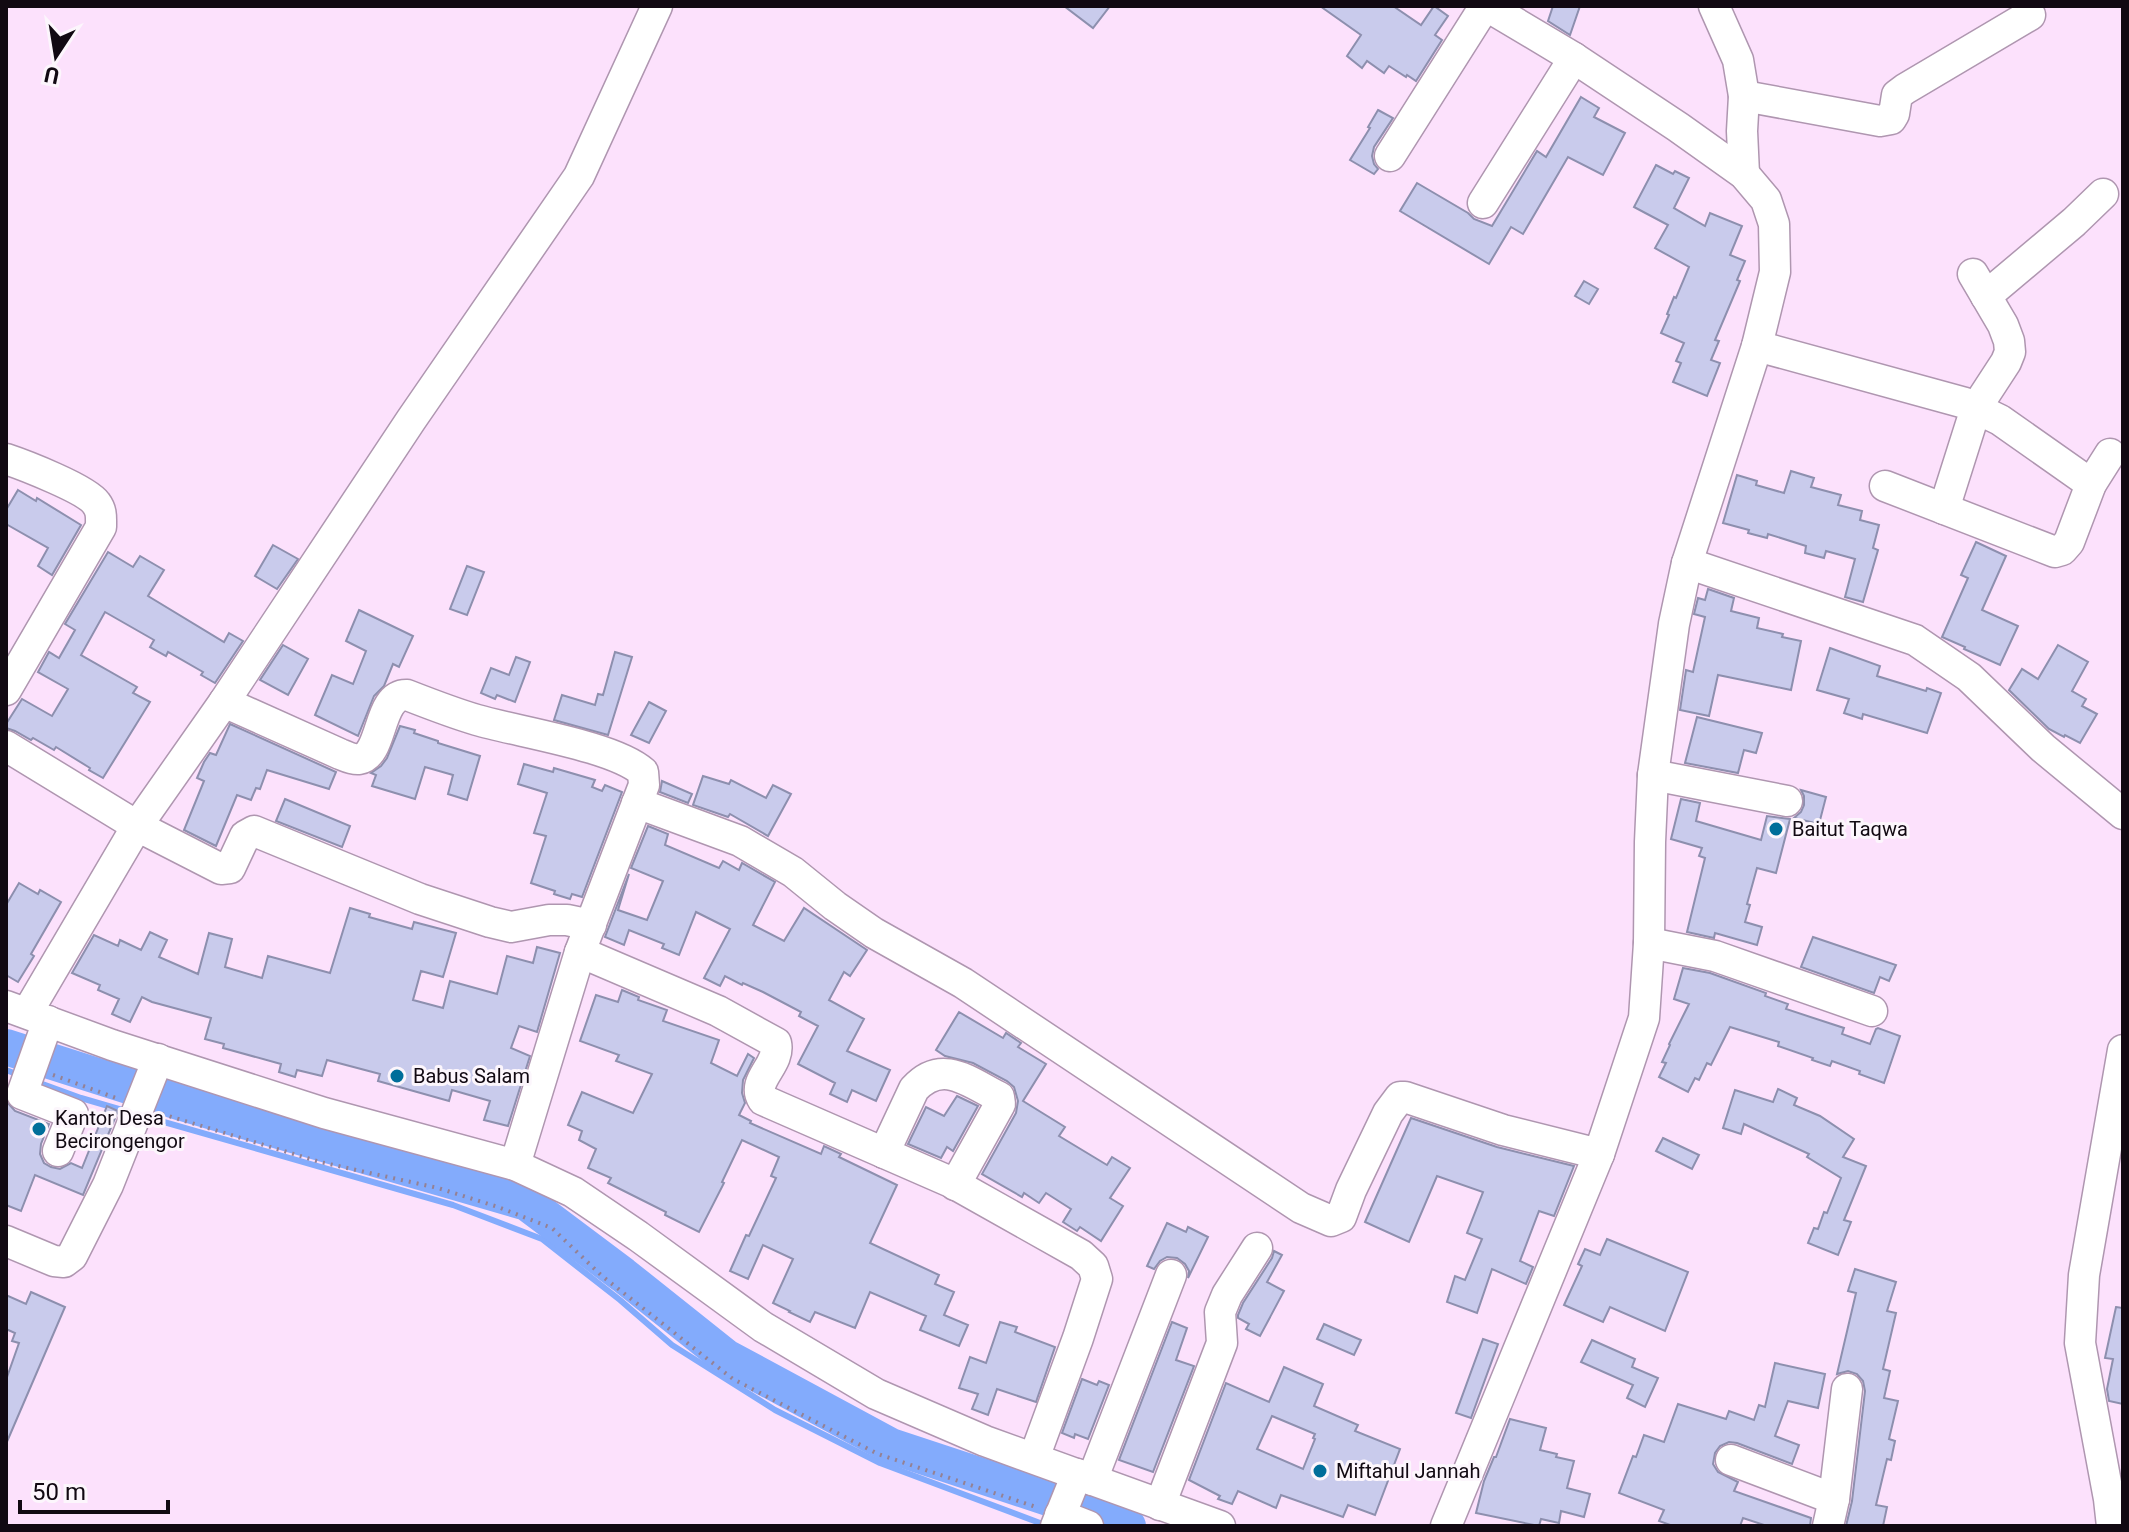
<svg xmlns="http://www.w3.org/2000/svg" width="2129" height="1532" font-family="Roboto,sans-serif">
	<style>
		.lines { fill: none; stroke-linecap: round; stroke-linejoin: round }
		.stream { stroke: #83abfc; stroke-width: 6 }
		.river { stroke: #83abfc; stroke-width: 36 }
		.building { fill: #c9cbec; stroke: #8d8fae; stroke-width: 2; fill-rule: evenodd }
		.minor-casing { stroke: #af96b0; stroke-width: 33 }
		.path { stroke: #948194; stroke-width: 4; stroke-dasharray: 2 6; stroke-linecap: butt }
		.minor { stroke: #fff; stroke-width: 30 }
		.poi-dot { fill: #006e9a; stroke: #fcf6fc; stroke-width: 3 }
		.labels { text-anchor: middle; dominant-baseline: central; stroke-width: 6; stroke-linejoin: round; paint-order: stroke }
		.poi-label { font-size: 20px; fill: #110912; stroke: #fcf6fc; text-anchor: start }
	</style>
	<rect width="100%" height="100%" fill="#fce1fc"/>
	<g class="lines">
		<g class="stream">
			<path d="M6 1070 19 1075"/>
			<path d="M37 1082 81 1098 129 1112"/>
			<path d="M143 1116 453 1205 542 1239 620 1300 672 1345 775 1410 880 1463 1048 1526"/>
		</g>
		<path class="river" d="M6 1047 182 1103 527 1203 623 1275 726 1357 891 1446 1045 1497 1128 1526"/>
	</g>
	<g class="building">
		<path d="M1064 6H1110L1093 28Z"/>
		<path d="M1320 6H1393L1421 25 1434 6 1448 16 1435 35 1442 40 1416 81 1407 75 1406 77 1389 66 1384 73 1367 61 1362 68 1347 56 1361 35Z"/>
		<path d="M1553 6H1580L1570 35 1548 21Z"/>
		<path d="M1581 97 1599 108 1594 117 1625 133 1603 175 1568 157 1523 234 1511 227 1489 264 1400 211 1417 183 1468 213 1474 219 1492 226 1537 151 1546 157Z"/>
		<path d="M1378 110 1393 118 1374 147 1372 156 1374 164 1378 169 1374 174 1350 160 1370 128 1368 127Z"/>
		<path d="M1656 165 1673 174 1675 171 1689 178 1674 208 1705 226 1710 213 1742 226 1730 255 1745 261 1737 280 1740 281 1715 340 1719 341 1711 360 1720 363 1707 396 1673 382 1681 363 1676 361 1684 343 1661 333 1669 315 1667 314 1674 297 1676 298 1689 267 1655 248 1668 225 1634 207Z"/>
		<path d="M1584 281 1598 289 1589 304 1575 296Z"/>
		<path d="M1791 471 1814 478 1811 487 1841 495 1838 505 1862 511 1860 520 1879 525 1873 548 1878 550 1863 602 1845 597 1855 559 1826 551 1824 558 1805 553 1806 546 1768 534 1767 538 1748 533 1749 530 1723 523 1737 475 1757 481 1756 485 1784 493Z"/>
		<path d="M18 490 36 501 37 498 81 525 52 575 38 566 48 548 6 524V510Z"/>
		<path d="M1976 542 2006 556 1982 610 2018 626 2000 665 1964 649 1965 647 1942 637 1968 578 1961 575Z"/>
		<path d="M273 545 298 559 277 589 255 576Z"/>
		<path d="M108 552 133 567 140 556 164 570 148 596 224 642 229 633 243 641 215 683 201 675 203 672 168 652 166 656 150 647 154 640 105 612 81 655 137 687 133 693 150 702 103 778 89 770 90 768 56 747 54 750 33 738 31 740 15 731 6 728V724L22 699 52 716 68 689 38 672 49 652 59 658 75 630 65 624Z"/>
		<path d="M467 566 484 572 467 615 450 609Z"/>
		<path d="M1708 589 1734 598 1731 611 1759 618 1757 628 1783 634 1782 637 1801 641 1791 690 1718 675 1709 716 1680 710 1686 670 1693 672 1705 617 1694 614 1698 598 1705 600Z"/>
		<path d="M359 610 413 636 399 667 393 664 384 686 374 696 358 736 315 715 332 675 353 684 366 651 346 641Z"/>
		<path d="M283 645 308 659 288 695 260 680Z"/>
		<path d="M2058 645 2088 662 2072 691 2086 699 2082 706 2097 714 2080 743 2065 735 2064 737 2049 729 2009 690 2022 669 2038 679Z"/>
		<path d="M1830 648 1880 666 1877 676 1926 691 1927 688 1941 693 1927 733 1863 714 1862 719 1844 713 1849 699 1817 690Z"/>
		<path d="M615 652 632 657 608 735 554 720 562 695 595 705 598 694 603 695Z"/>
		<path d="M516 657 530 662 515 702 497 695 495 699 481 693 491 668 509 675Z"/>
		<path d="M649 702 666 711 649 743 631 735Z"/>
		<path d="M1697 717 1762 733 1756 753 1744 750 1738 773 1685 763Z"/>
		<path d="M230 724 336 772 329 789 267 770 260 789 256 788 251 800 237 795 216 846 184 830 204 781 197 778 204 762 210 753 216 755Z"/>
		<path d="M400 726 415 730 414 733 438 741V743L480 756 467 800 448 794 453 775 425 767 415 799 372 786 376 775 371 773 381 766 387 758Z"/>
		<path d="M524 764 553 772 554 768 595 780 592 787 602 791 605 785 622 792 582 897 572 894 570 899 554 894 555 891 531 883 546 836 534 833 547 793 518 784Z"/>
		<path d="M703 776 729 784 731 780 766 798 773 785 791 794 768 836 730 814 728 817 693 805Z"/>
		<path d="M662 781 692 794 688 803 660 792Z"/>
		<path d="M1801 790 1826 797 1819 824 1794 818 1801 812 1804 805V796Z"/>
		<path d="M285 799 350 826 342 847 276 821Z"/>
		<path d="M1681 799 1700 803 1696 821 1761 840 1767 816 1790 819 1776 873 1757 868 1747 904 1750 905 1745 922 1762 927 1757 945 1715 933 1714 938 1687 932 1705 858 1699 856 1702 848 1671 839Z"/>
		<path d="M648 826 668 834 665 845 719 868 723 861 739 870 742 863 775 882 753 925 784 941 804 908 867 950 850 976 844 972 829 1000 864 1019 847 1051 890 1070 876 1101 852 1090 847 1102 830 1094 835 1083 798 1064 818 1026 799 1016 801 1012 763 992 743 983 742 985 725 976 720 986 704 978 730 929 696 912 679 955 662 948 664 944 629 930 624 945 605 937 629 874 618 910 647 920 663 881 631 868Z"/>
		<path d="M19 883 38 894 40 890 61 902 31 954 34 956 18 982 6 975V905Z"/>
		<path d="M350 908 370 914 369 917 412 929 414 922 456 933 443 977 421 971 413 1000 443 1008 450 981 497 994 507 956 533 963 537 947 560 953 537 1032 519 1026 511 1048 530 1056 508 1126 484 1120 490 1101 452 1090 449 1101 378 1081 380 1074 327 1060 322 1076 297 1070 295 1077 279 1072 281 1064 223 1048 224 1044 205 1039 211 1018 152 1002 142 997 130 1022 112 1014 119 999 98 990 100 985 72 973 94 935 118 946 120 940 141 950 150 932 167 940 159 957 198 974 209 933 232 939 225 967 262 978 268 956 330 973Z"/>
		<path d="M1813 937 1896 965 1889 981 1880 977 1874 993 1801 967Z"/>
		<path d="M1683 968 1710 973 1766 993 1765 996 1788 1004 1786 1009 1844 1028 1842 1034 1870 1044 1876 1029 1878 1028 1900 1036 1884 1083 1859 1074 1860 1071 1832 1061 1830 1066 1812 1060 1813 1058 1778 1046 1779 1042 1730 1027 1711 1065 1707 1063 1699 1080 1695 1078 1688 1092 1659 1077 1666 1063 1662 1062 1670 1045 1669 1044 1689 1004 1674 999Z"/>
		<path d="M622 990 639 997 638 1000 667 1010 663 1021 719 1040 711 1063 737 1076 748 1054 754 1058 743 1080 742 1093 745 1103 739 1115 751 1121 750 1123 821 1154 824 1146 841 1154 839 1157 897 1185 870 1243 939 1275 935 1284 954 1292 944 1315 968 1325 959 1346 920 1330 926 1316 870 1292 855 1328 815 1312 810 1322 789 1312 790 1311 773 1303 793 1259 763 1245 748 1279 730 1271 746 1235 749 1236 776 1178 771 1176 779 1157 742 1140 722 1182 724 1183 699 1232 665 1215 666 1212 608 1183 611 1178 588 1168 596 1149 579 1140 582 1131 568 1125 582 1092 633 1113 652 1074 616 1061 619 1055 580 1041 596 995 618 1002Z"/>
		<path d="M959 1012 1003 1038 1006 1033 1021 1043 1018 1047 1046 1064 1023 1101 1065 1127 1059 1136 1107 1165 1112 1157 1130 1168 1110 1198 1123 1206 1101 1241 1080 1227 1077 1231 1063 1222 1071 1209 1046 1193 1039 1203 1024 1193 1022 1197 982 1174 1016 1113 1018 1101 1014 1087 1007 1081 973 1063 945 1056 936 1050Z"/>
		<path d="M1778 1089 1797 1098 1794 1105 1820 1116 1854 1139 1843 1157 1866 1166 1844 1220 1851 1222 1838 1255 1808 1243 1814 1228 1818 1229 1824 1212 1827 1213 1841 1178 1807 1157 1809 1154 1744 1124 1741 1134 1723 1128 1735 1090 1773 1102Z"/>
		<path d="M957 1096 978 1106 953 1151 947 1147 941 1158 908 1144 926 1107 944 1116Z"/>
		<path d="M6 1101 15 1111 49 1124 41 1144 40 1154 44 1163 51 1167 60 1169 71 1163 82 1168 107 1106 118 1111 83 1195 35 1175 21 1211 6 1205Z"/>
		<path d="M1411 1118 1497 1147 1574 1166 1554 1216 1539 1211 1520 1261 1533 1267 1526 1284 1492 1269 1477 1313 1447 1302 1455 1276 1465 1280 1482 1239 1467 1233 1483 1192 1437 1176 1409 1242 1365 1222Z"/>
		<path d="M1663 1138 1699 1155 1692 1169 1656 1151Z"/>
		<path d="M1167 1223 1186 1232 1188 1227 1208 1237 1188 1278 1189 1271 1185 1264 1177 1258 1167 1257 1160 1261 1154 1269 1147 1266Z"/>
		<path d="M1607 1239 1688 1272 1665 1331 1610 1307 1603 1322 1564 1305 1582 1266 1578 1264 1585 1249 1600 1255Z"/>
		<path d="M1274 1251 1282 1255 1267 1282 1284 1291 1260 1336 1246 1329 1249 1324 1238 1318V1315L1243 1303 1272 1258Z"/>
		<path d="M1855 1269 1896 1282 1887 1311 1896 1313 1883 1369 1890 1371 1884 1398 1898 1401 1889 1439 1895 1441 1891 1460 1887 1459 1876 1505 1887 1507 1883 1526H1846L1852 1501 1865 1391 1863 1381 1857 1374 1848 1371 1837 1374 1856 1293 1848 1291Z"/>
		<path d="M31 1292 65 1307 6 1444V1380L19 1343 12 1341 15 1333 6 1329V1295L26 1304Z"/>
		<path d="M2116 1307 2123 1308V1404L2109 1401 2107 1389 2113 1359 2105 1358Z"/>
		<path d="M1000 1322 1017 1327 1015 1332 1055 1347 1036 1402 997 1389 988 1415 972 1409 978 1394 959 1388 970 1357 986 1363Z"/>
		<path d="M1172 1322 1187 1328 1176 1360 1194 1366 1153 1472 1119 1460Z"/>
		<path d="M1324 1324 1361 1340 1354 1355 1317 1339Z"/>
		<path d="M1483 1339 1498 1344 1471 1418 1456 1413Z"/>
		<path d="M1592 1340 1635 1359 1632 1367 1658 1378 1645 1407 1627 1398 1633 1385 1581 1362Z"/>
		<path d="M1775 1363 1825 1374 1818 1408 1788 1401 1775 1436 1799 1445 1792 1464 1737 1443 1729 1442 1720 1446 1715 1453 1713 1464 1718 1472 1738 1482 1734 1491 1811 1518 1810 1526H1767L1743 1518 1740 1526H1673L1659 1521 1664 1510 1619 1493 1633 1456 1636 1457 1644 1435 1664 1442 1678 1404 1726 1419 1729 1411 1754 1420 1759 1405 1765 1407Z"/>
		<path d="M1284 1367 1323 1384 1314 1406 1358 1425 1355 1431 1400 1449 1375 1515 1348 1505 1343 1517 1281 1495 1276 1508 1238 1491 1232 1504 1218 1499 1220 1496 1189 1480 1226 1383 1269 1402ZM1272 1416 1315 1434 1313 1438 1315 1439 1303 1469 1257 1449Z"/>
		<path d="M1082 1379 1097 1385 1099 1381 1109 1385 1088 1439 1075 1434 1074 1438 1062 1433Z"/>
		<path d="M1510 1419 1546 1428 1540 1450 1557 1454 1556 1457 1574 1461 1567 1488 1590 1494 1584 1517 1561 1511 1559 1523 1541 1519 1539 1526 1476 1513 1484 1481 1494 1457H1496Z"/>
	</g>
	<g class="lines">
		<g class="minor-casing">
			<g id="minor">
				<path d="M1714 6 1738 60 1744 96 1742 131 1744 174"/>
				<path d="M1744 96 1880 121 1891 119 1894 114 1897 95 1905 89 2030 15"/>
				<path d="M1390 156 1485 6"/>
				<path d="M1483 203 1574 58"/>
				<path d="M1986 296 2074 222 2103 194"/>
				<path d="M1757 346 1965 403 2000 420 2091 484"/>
				<path d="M6 459C24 465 86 489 96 503 102 511 101 517 101 527L6 690"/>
				<path d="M1885 486 2055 552 2062 550 2069 542 2091 484 2110 454"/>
				<path d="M1944 509 1976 408 2006 362 2010 352 2009 341 2003 325 1973 274"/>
				<path d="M1687 563 1915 640 1969 677 2043 748 2123 814"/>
				<path d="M224 702 340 754C345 756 353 760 359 759 384 755 377 694 407 695 430 704 453 713 477 720 518 732 614 746 643 772L644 785 580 952 515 1165"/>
				<path d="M6 746 137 826 221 869 230 868 245 836 254 831 420 899 490 922 511 927 549 920H567L591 925"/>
				<path d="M1653 775 1787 801"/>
				<path d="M637 803 740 841 793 872 835 906 874 933 963 983 1301 1208 1331 1221 1341 1217 1351 1190 1388 1113 1400 1097H1405L1503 1130 1599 1154"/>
				<path d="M1649 943 1715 956 1872 1011"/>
				<path d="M580 952 718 1011 776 1043C781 1065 750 1080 763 1100L953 1183 1081 1255 1093 1266 1097 1279 1078 1338 1034 1458"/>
				<path d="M6 1006 112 1045 324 1113 515 1165 573 1192 638 1236 763 1327 876 1394 985 1441 1220 1526"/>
				<path d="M27 1013 137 826 224 702 411 420 579 176 657 6"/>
				<path d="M48 1021 22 1094 73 1114 58 1151"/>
				<path d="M884 1153 914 1089C942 1058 969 1082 999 1097L1000 1104 955 1185"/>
				<path d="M6 1241 54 1261 64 1262 72 1256 108 1185 158 1059"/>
				<path d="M1731 1460 1834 1499"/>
				<path d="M1092 1480 1171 1275"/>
				<path d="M1160 1505 1222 1343 1220 1312 1227 1295 1257 1248"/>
				<path d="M1060 1515 1088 1526"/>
				<path d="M1056 1526 1077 1474"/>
				<path d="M1446 1526 1599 1154 1644 1018 1649 943 1650 842 1653 775 1674 624 1687 563 1757 346 1775 272 1774 224 1766 200 1744 174 1678 127 1574 58 1487 6"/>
				<path d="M1828 1526 1834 1499 1847 1389"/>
				<path d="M2112 1526 2109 1499 2080 1343 2084 1275 2123 1050"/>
			</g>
		</g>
		<g class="path">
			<path d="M53 1075 116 1098"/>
			<path d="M162 1114 320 1162 438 1188 498 1207 552 1228 602 1276 733 1379 878 1454 1039 1508"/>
		</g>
		<use href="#minor" class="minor"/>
	</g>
	<g class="poi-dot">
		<circle cx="1776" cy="829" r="8"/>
		<circle cx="397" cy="1076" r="8"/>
		<circle cx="39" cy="1129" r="8"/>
		<circle cx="1320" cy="1471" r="8"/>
	</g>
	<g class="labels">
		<g class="poi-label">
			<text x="1792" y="829">Baitut Taqwa</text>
			<text x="413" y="1076">Babus Salam</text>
			<text x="55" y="1118">Kantor Desa<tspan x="55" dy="23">Becirongengor</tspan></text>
			<text x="1336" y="1471">Miftahul Jannah</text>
		</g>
	</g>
	<rect width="2129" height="1532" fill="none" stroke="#110912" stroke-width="16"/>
	<g transform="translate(56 56) rotate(192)" stroke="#fcf6fc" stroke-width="6" paint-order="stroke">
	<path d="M0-6L14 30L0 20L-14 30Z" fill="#110912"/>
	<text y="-12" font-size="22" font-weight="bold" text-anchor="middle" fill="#110912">U</text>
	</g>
	<path d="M20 1500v12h148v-12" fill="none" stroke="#110912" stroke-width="4"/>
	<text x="32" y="1500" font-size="24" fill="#110912" stroke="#fcf6fc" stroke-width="6" paint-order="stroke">50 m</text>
</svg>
